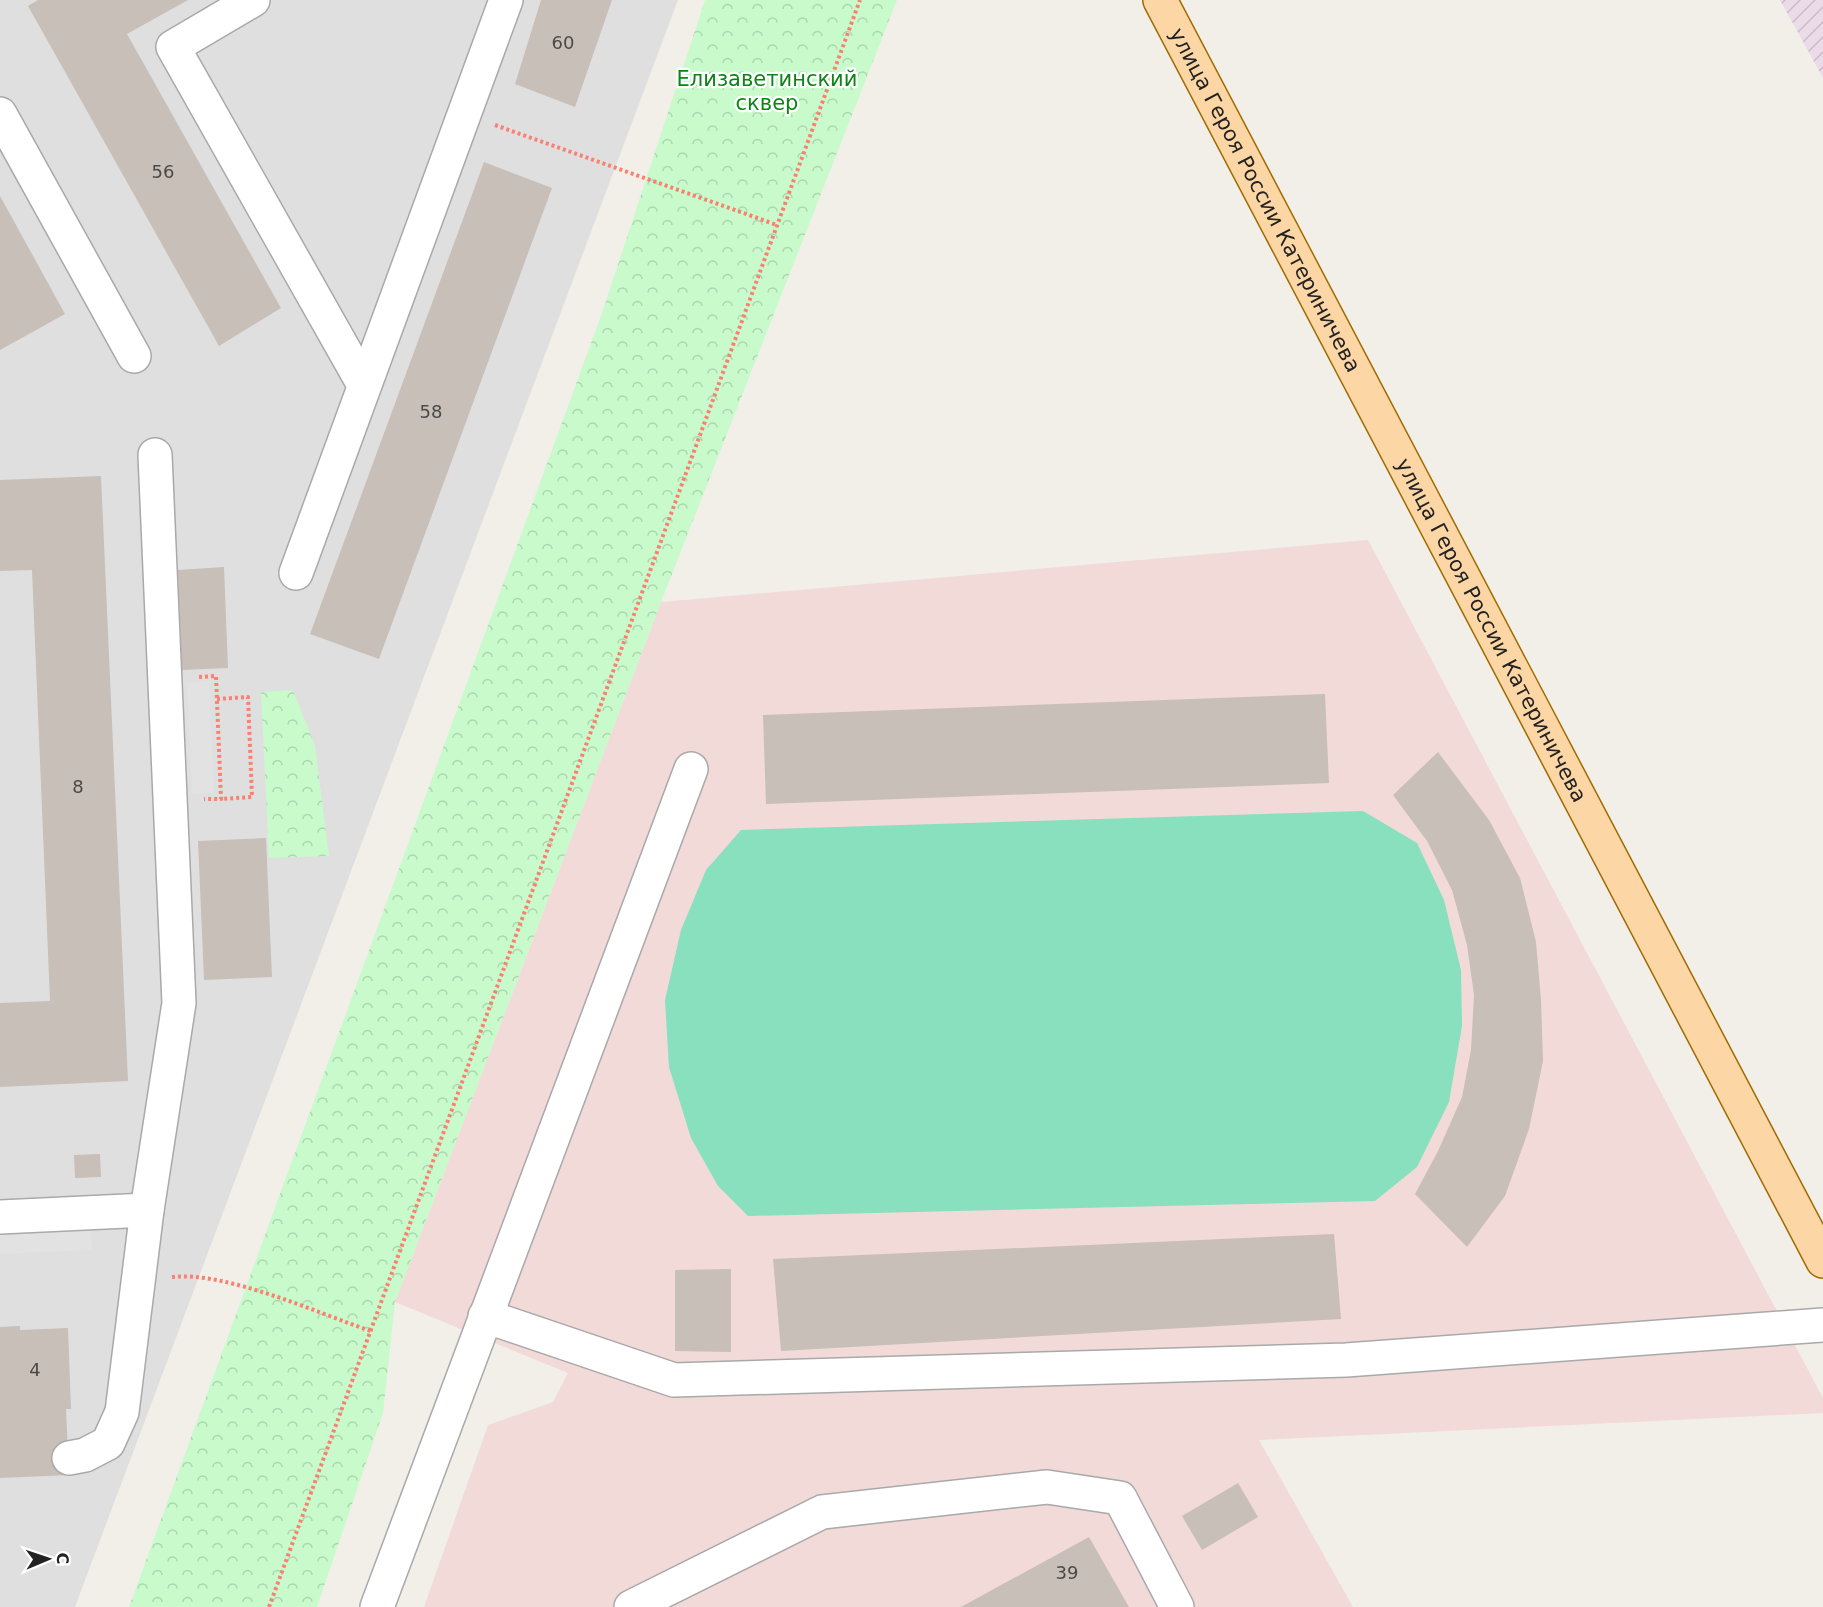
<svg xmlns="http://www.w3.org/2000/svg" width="1823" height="1607" font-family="'DejaVu Sans',sans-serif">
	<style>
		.residential { fill: #e0dfdf }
		.commercial { fill: #f2dad9 }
		.industrial { fill: url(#industrial-furrows) }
		.park { fill: url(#park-crowns) }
		.pitch { fill: #88e0be }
		.parking { fill: #e2e2e2 }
		.building { fill: #c7bfb8 }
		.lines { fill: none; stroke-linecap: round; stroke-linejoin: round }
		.minor-casing { stroke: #a9a9a9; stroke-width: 36 }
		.major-casing { stroke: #a06b00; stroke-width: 36 }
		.path { stroke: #fa8072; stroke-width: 4; stroke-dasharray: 3 3; stroke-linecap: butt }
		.minor { stroke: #fff; stroke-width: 33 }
		.major { stroke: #fcd6a4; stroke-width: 33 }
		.labels { text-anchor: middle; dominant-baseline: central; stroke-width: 4.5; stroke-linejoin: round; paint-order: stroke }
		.number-label { font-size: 18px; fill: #4b4948 }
		.park-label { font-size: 21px; fill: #0c8416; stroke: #fff }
		.street-label { font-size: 21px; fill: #222; stroke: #fff }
	</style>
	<defs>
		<pattern id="industrial-furrows" width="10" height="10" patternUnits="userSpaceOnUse" patternTransform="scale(1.5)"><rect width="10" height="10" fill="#ebdbe8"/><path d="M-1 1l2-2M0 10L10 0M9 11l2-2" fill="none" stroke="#c9bcc7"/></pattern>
		<pattern id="park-crowns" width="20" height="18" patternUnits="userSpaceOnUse" patternTransform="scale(1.5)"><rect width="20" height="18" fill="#c8facc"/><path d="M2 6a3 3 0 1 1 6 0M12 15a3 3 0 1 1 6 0" fill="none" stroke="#acd6af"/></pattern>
	</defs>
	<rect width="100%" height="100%" fill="#f2efe9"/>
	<path class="residential" d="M0 0H678L75 1607H0Z"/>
	<path class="commercial" d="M1368 540 1823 1398V1413L1259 1440 1353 1607H424L488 1425 553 1402 568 1373 395 1302 661 602Z"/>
	<path class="industrial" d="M1780 0H1823V78Z"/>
	<g class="park">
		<path d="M705 0H897L661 602 395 1302 383 1413 317 1607H129L602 313Z"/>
		<path d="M293 690 315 746 329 856 269 858 261 692Z"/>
	</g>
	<path class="pitch" d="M1363 811 1417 843 1444 900 1461 970 1462 1026 1449 1102 1417 1167 1375 1201 748 1216 718 1186 691 1138 669 1067 665 1000 681 930 706 870 741 830Z"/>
	<g class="parking">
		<path d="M209 681 214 793 192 794 187 683Z"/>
		<path d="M91 1227 92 1250 0 1254V1231Z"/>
	</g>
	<g class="building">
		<path d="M38 0H188L127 34 281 308 219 346 28 6Z"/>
		<path d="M541 0H612L575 107 515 84Z"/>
		<path d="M484 162 552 188 379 659 310 634Z"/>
		<path d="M0 196 65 314 0 350Z"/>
		<path d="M101 476 128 1081 0 1087V1003L50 1001 32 570 0 571V480Z"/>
		<path d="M224 567 228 668 182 670 178 570Z"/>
		<path d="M1325 694 1329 783 766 804 763 715Z"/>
		<path d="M1438 752 1489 820 1520 878 1536 942 1541 1000 1543 1061 1529 1129 1505 1196 1467 1247 1415 1194 1438 1151 1462 1097 1471 1050 1474 995 1467 945 1452 890 1427 841 1393 795Z"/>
		<path d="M266 838 272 977 204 980 198 841Z"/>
		<path d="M100 1154 101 1177 75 1178 74 1155Z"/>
		<path d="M1334 1234 1341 1319 781 1351 773 1259Z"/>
		<path d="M731 1269V1352L675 1351V1270Z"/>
		<path d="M20 1326V1330L68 1328 71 1409H66L69 1475 0 1478V1327Z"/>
		<path d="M1238 1483 1258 1517 1202 1550 1182 1516Z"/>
		<path d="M1089 1537 1129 1607H961Z"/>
	</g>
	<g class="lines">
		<g class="minor-casing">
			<g id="minor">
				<path d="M253 0 173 47 364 385"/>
				<path d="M0 114 134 356"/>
				<path d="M296 573 506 0"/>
				<path d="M0 1217 147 1210"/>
				<path d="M485 1316 674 1380 1346 1360 1823 1325"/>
				<path d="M69 1458 85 1455 108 1443 122 1412 147 1210 179 1003 155 455"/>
				<path d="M377 1607 691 769"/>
				<path d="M631 1607 822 1512 1047 1487 1120 1498 1177 1607"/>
			</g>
		</g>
		<g class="major-casing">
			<g id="major">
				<path id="s1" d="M1160 0 1823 1261"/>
			</g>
		</g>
		<g class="path">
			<path d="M495 125 777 225"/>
			<path d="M199 677 216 676 221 799H204"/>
			<path d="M217 699 248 697 252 797 221 799"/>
			<path d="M172 1277C226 1271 317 1313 371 1331"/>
			<path d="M269 1607 860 0"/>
		</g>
		<use href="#minor" class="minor"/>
		<use href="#major" class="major"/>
	</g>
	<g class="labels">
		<g class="number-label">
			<text x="563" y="42">60</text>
			<text x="163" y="171">56</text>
			<text x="431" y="411">58</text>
			<text x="78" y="786">8</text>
			<text x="35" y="1369">4</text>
			<text x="1067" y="1572">39</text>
		</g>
		<g class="park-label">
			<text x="767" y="79">Елизаветинский<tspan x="767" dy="24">сквер</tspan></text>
		</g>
		<g class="street-label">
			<text stroke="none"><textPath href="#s1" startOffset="226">улица Героя России Катериничева</textPath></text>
			<text stroke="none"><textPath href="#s1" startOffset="712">улица Героя России Катериничева</textPath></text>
		</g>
	</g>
	<g transform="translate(48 1559) rotate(88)" stroke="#ffffff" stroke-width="4.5" paint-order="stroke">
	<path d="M0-4.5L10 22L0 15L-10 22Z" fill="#222222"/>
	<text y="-9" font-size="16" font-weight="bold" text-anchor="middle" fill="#222222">С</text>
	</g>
</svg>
